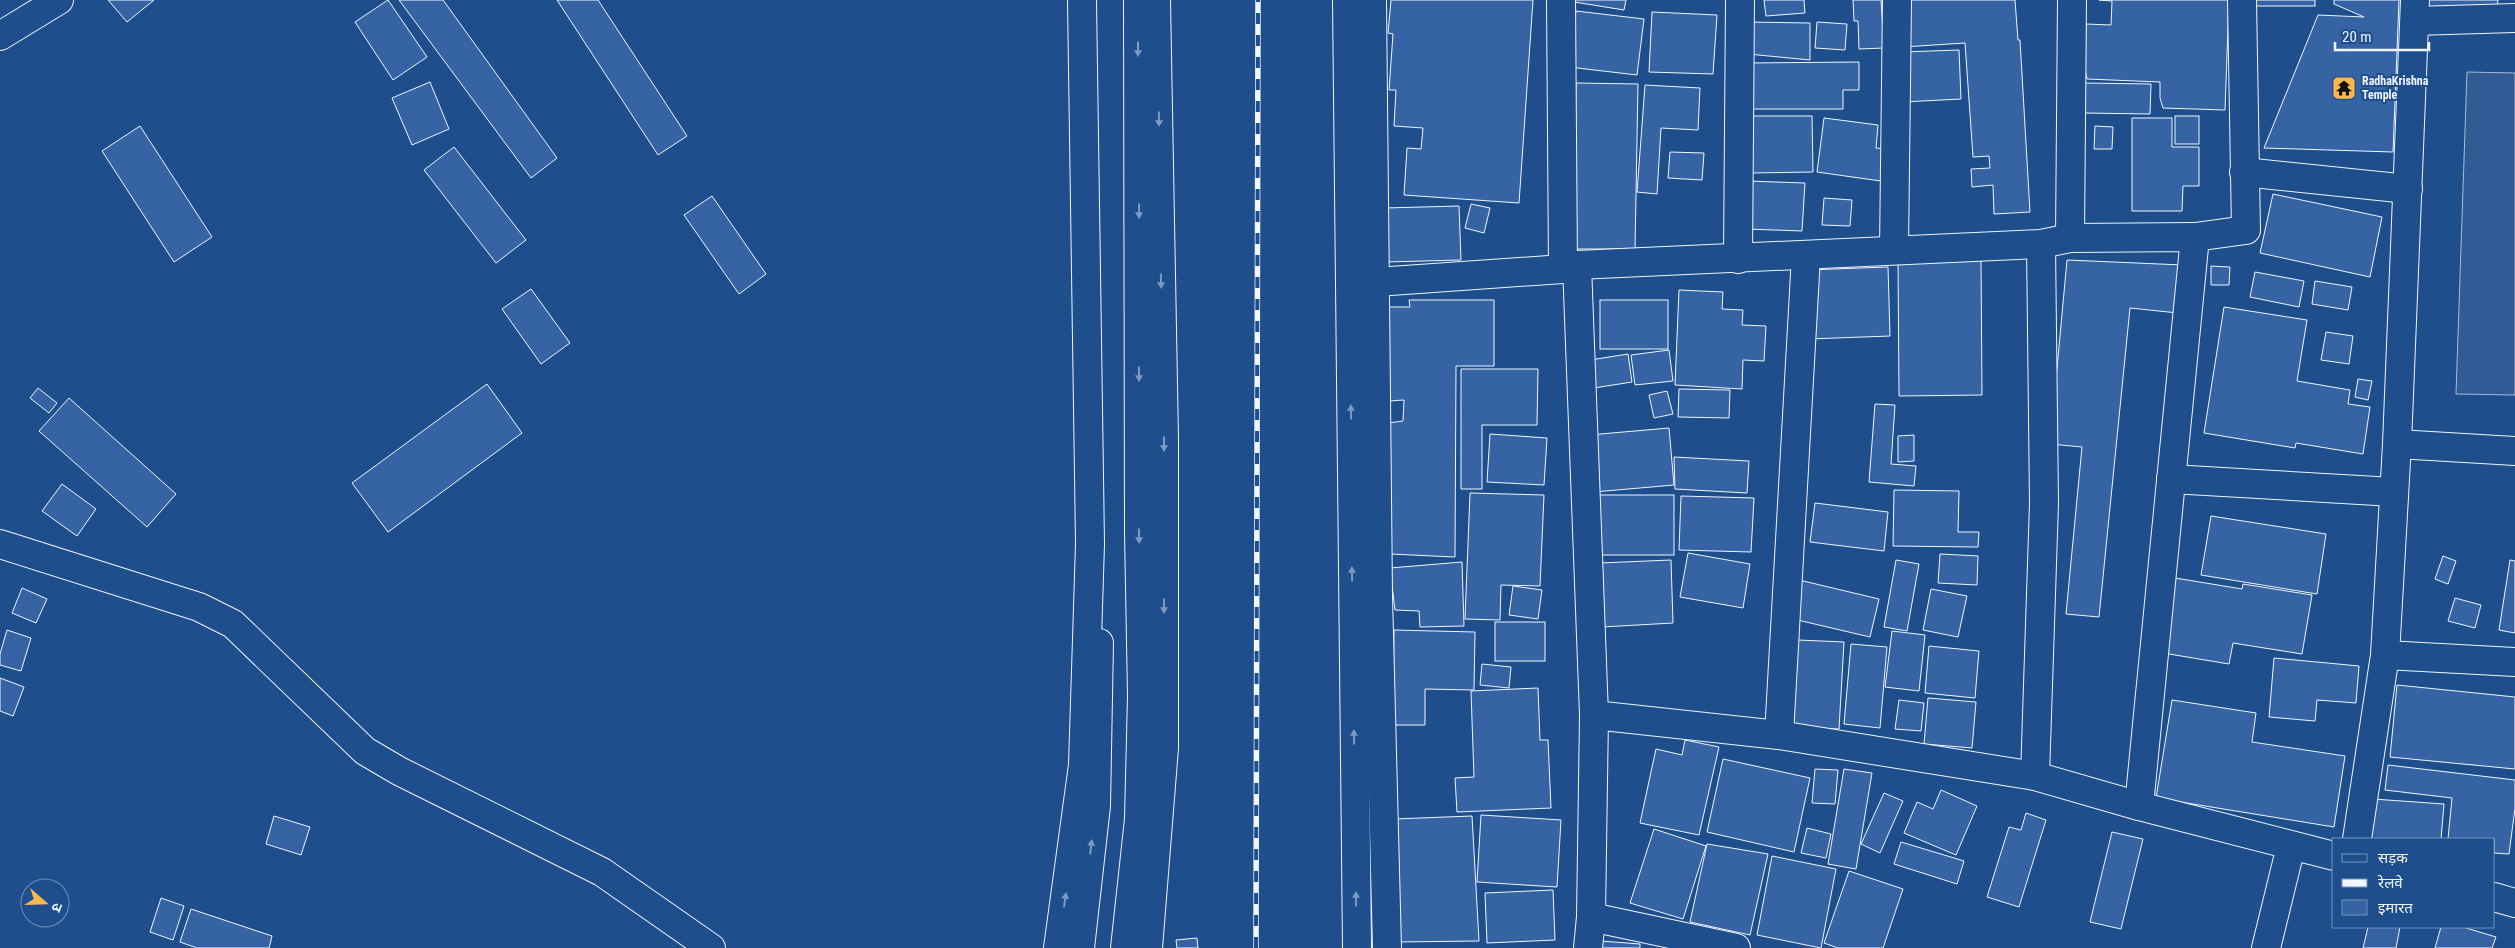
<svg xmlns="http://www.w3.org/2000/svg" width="2515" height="948" font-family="'Roboto Condensed','Noto Sans Devanagari',sans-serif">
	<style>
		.built { fill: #305b95; stroke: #a8bbd7 }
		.building { fill: #3563a3; stroke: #f2f6ff }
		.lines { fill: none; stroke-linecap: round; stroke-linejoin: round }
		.minor-casing { stroke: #f2f6ff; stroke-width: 30 }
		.major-casing { stroke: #f2f6ff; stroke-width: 30 }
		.minor { stroke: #1f4e8c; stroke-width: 28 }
		.major { stroke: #1f4e8c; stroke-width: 28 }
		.rail-casing { stroke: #f2f6ff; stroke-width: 5.5 }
		.rail { stroke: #1f4e8c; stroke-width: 4; stroke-dasharray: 11; stroke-linecap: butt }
		.oneway { fill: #7e9ac0 }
		.labels { text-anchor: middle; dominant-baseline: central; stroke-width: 4; stroke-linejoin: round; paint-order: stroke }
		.poi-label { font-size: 12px; font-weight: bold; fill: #f2f6ff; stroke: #1f4e8c; text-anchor: start }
	</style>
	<rect width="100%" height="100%" fill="#1f4e8c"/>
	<path class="built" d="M2467 72 2515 73V395L2456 394Z"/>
	<g class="building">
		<path d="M108 0H154L127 22Z"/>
		<path d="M388 0 427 57 393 80 355 22Z"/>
		<path d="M399 0H443L557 158 531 178Z"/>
		<path d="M557 0H598L687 136 658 155Z"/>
		<path d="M1391 0H1533L1519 203 1404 195 1407 148 1421 149 1423 128 1394 126 1396 90H1389L1393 34 1388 33Z"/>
		<path d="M1562 0H1626L1624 10Z"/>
		<path d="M1764 0H1804L1805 13 1766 16Z"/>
		<path d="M1853 0H1881L1884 48 1859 49 1858 21H1854Z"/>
		<path d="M1901 0H2015L2018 40H2020L2030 212 1994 214 1993 185 1972 187 1971 169 1990 168 1989 156 1973 157 1965 43 1903 47Z"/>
		<path d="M2099 0H2229L2225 110 2163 108 2160 98V82L2087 79 2085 69 2086 24 2111 25 2112 1Z"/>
		<rect x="2250" y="0" width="65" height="6"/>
		<path d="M2334 0H2399L2393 152 2264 148 2318 15 2364 17 2334 4Z"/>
		<path d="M2428 0H2498L2497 7 2428 8Z"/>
		<path d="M1576 11 1644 19 1637 75 1569 67Z"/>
		<path d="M1652 12 1717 15 1713 74 1649 72Z"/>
		<path d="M1746 22 1810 23V60L1748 54Z"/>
		<path d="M1817 22 1847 24 1845 50 1815 48Z"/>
		<path d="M1959 50 1961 99 1903 102 1901 52Z"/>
		<path d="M1859 62V90H1843V109H1746V63Z"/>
		<path d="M430 82 449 129 412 145 392 98Z"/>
		<path d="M1576 83 1638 84 1635 249H1573Z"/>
		<path d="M2084 83 2151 84 2150 114 2084 113Z"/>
		<path d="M1645 85 1700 88 1698 130 1661 128 1657 194 1637 192Z"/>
		<path d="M1751 116H1812L1813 172 1751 173Z"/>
		<rect x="2175" y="116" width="24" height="28"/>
		<path d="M1824 118 1878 125 1876 148 1885 149 1881 181 1817 172Z"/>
		<path d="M2132 118H2172V147H2199V186H2183L2182 211H2132Z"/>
		<path d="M140 126 212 237 174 262 102 151Z"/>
		<path d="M2095 126 2113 127 2112 149H2094Z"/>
		<path d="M454 147 526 240 496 263 424 170Z"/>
		<path d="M1670 152 1704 153 1702 180 1668 178Z"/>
		<path d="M1747 181 1805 183 1802 231 1745 229Z"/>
		<path d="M2273 194 2382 217 2370 277 2260 253Z"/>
		<path d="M712 196 766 274 739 294 684 215Z"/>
		<path d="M1824 198 1852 200 1850 226 1822 225Z"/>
		<path d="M1471 204 1490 208 1484 233 1465 228Z"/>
		<path d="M1459 206 1461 260 1386 262 1385 208Z"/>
		<path d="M1981 259 1982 395 1899 396 1898 260Z"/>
		<path d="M2067 260 2183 265 2178 313 2130 308 2099 617 2066 614 2082 447 2050 444Z"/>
		<path d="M2211 266 2230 267 2229 285H2211Z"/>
		<path d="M1888 267 1890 336 1809 339 1807 270Z"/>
		<path d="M2255 272 2304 281 2299 307 2250 297Z"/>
		<path d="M2315 281 2352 287 2348 310 2312 304Z"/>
		<path d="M531 289 570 343 541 364 502 309Z"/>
		<path d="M1679 290 1723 292 1722 309 1743 310 1742 325 1766 326 1764 361 1743 360 1742 389 1675 385Z"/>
		<path d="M1409 300H1494V366H1456L1455 557 1390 554 1388 423 1403 421 1404 400 1389 401 1383 307H1410Z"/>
		<rect x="1600" y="300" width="68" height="49"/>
		<path d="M2224 307 2307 320 2297 381 2350 390 2348 404 2370 407 2363 454 2296 443 2295 448 2204 433Z"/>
		<path d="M2326 332 2353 336 2349 364 2321 360Z"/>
		<path d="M1669 350 1673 381 1635 385 1631 355Z"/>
		<path d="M1628 354 1632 382 1594 388 1590 360Z"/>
		<path d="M1461 369H1538L1537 425H1482V489H1461Z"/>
		<path d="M2358 379 2372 381 2368 400 2355 397Z"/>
		<path d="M487 384 522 433 388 532 352 483Z"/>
		<path d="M38 388 57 403 49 413 30 398Z"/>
		<path d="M1679 389 1730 390 1729 418 1678 417Z"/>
		<path d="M1667 391 1673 414 1654 418 1649 395Z"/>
		<path d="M69 398 176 494 147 527 39 431Z"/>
		<path d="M1875 404 1895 405 1891 464 1916 466 1914 486 1869 482Z"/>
		<path d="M1669 428 1674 485 1594 492 1589 435Z"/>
		<path d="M1490 434 1547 438 1544 485 1487 482Z"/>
		<path d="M1914 435V461L1898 462V436Z"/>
		<path d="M1674 457 1749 461 1747 493 1675 489Z"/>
		<path d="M62 484 96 509 77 536 42 511Z"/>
		<path d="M1894 490 1959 491 1958 532H1979L1978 547 1893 546Z"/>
		<path d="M1470 493 1544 495 1540 586 1501 585 1500 620 1465 619Z"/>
		<rect x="1591" y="495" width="83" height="60"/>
		<path d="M1681 496 1754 498 1751 552 1679 550Z"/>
		<path d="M1815 503 1888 512 1884 551 1810 542Z"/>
		<path d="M2211 516 2326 534 2317 594 2201 575Z"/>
		<path d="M1688 553 1750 564 1743 608 1680 597Z"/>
		<path d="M1940 554 1978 556 1977 585 1938 583Z"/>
		<path d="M2443 556 2456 561 2448 584 2435 579Z"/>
		<path d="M1671 560 1673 623 1602 627 1599 563Z"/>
		<path d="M1896 560 1919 564 1907 631 1884 627Z"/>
		<path d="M2510 560 2515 561V633L2499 630Z"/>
		<path d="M1462 562 1464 626 1420 627 1419 611 1395 610 1390 568Z"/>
		<path d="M2169 577 2242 589 2243 584 2312 595 2302 654 2233 643 2229 664 2157 652Z"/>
		<path d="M1799 580 1879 599 1870 637 1789 618Z"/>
		<path d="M1513 586 1542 590 1538 619 1509 615Z"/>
		<path d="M22 588 47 599 36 623 12 613Z"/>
		<path d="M1931 589 1967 596 1958 637 1923 630Z"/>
		<path d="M2455 598 2481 605 2475 628 2448 621Z"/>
		<rect x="1495" y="622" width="50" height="39"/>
		<path d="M7 630 31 638 21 671 0 665V654Z"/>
		<path d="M1394 630 1475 632 1474 690 1425 689V725H1393Z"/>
		<path d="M1892 631 1925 635 1919 691 1885 687Z"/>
		<path d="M1798 640 1844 642 1839 729 1793 727Z"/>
		<path d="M1851 644 1887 647 1880 728 1844 724Z"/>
		<path d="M1929 646 1979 651 1975 698 1925 693Z"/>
		<path d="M2274 658 2359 666 2356 703 2317 700 2315 721 2269 717Z"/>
		<path d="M1482 664 1511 667 1509 688 1480 685Z"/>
		<path d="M0 678 24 687 13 716 0 711Z"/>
		<path d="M2397 685 2515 697V769L2390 757Z"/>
		<path d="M1538 688 1540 740H1548L1551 808 1457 812 1455 778 1474 777 1471 691Z"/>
		<path d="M1928 698 1976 702 1972 748 1924 744Z"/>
		<path d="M1899 700 1924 703 1921 731 1895 729Z"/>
		<path d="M2172 700 2256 713 2252 742 2345 756 2334 827 2156 798Z"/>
		<path d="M1685 740 1719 747 1699 835 1640 823 1656 749 1682 755Z"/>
		<path d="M1723 759 1810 778 1794 852 1707 832Z"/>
		<path d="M2388 765 2515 780V808L2509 854 2494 853V839H2448L2452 798 2385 790Z"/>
		<path d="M1815 769 1838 770 1835 804 1812 803Z"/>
		<path d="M1844 769 1872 773 1856 869 1828 864Z"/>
		<path d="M1941 790 1977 806 1956 855 1904 833 1917 802 1933 809Z"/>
		<path d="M1884 793 1903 801 1880 853 1861 844Z"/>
		<path d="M2373 799 2444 804 2441 839H2370Z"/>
		<path d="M2026 813 2046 820 2019 907 1987 897 2009 827 2021 830Z"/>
		<path d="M1481 815 1561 820 1557 887 1477 882Z"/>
		<path d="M274 816 310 827 301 855 266 844Z"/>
		<path d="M1472 816 1479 941 1396 942 1394 819Z"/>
		<path d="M1807 828 1831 834 1826 858 1801 853Z"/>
		<path d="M1654 829 1706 846 1683 919 1630 903Z"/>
		<path d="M2112 832 2143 839 2121 929 2090 922Z"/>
		<path d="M1901 842 1964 861 1957 884 1894 864Z"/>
		<path d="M1707 844 1768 854 1750 935 1690 922Z"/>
		<path d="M1772 856 1836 869 1821 948 1757 935Z"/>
		<path d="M1849 871 1903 889 1883 948H1838L1824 943Z"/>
		<path d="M1553 890 1555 940 1487 943 1485 893Z"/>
		<path d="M161 898 184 906 173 940 150 932Z"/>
		<path d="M191 909 272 936 269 948H197L180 942Z"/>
		<path d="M2368 927H2400L2396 948H2363Z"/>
		<path d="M2441 927H2463L2496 937 2492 948H2435Z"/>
		<path d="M1197 938 1198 948H1177L1176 940Z"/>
		<path d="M1601 941 1640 944V948H1601Z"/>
	</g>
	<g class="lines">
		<g class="minor-casing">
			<g id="minor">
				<path d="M1347 0 1357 948"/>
				<path d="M1372 0 1378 596 1387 948"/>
				<path d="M1561 0 1563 269"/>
				<path d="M2415 21 2515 18"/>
				<path d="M0 36 59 0"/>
				<path d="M2244 172 2408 189"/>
				<path d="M2195 237 2246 230 2242 0"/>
				<path d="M2070 238 2072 0"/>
				<path d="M1894 250 1897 0"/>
				<path d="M1738 259 1740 0"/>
				<path d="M1577 265 1594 715"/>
				<path d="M1376 282 1563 269 1577 265 2041 244 2070 238 2195 237 2139 806 2334 856"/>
				<path d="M2397 444 2415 0"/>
				<path d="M2171 479 2394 492"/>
				<path d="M0 544 199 607 233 624 365 751 399 771 602 872 711 948"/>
				<path d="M2385 655 2397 444 2515 451"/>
				<path d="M1779 735 1806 256"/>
				<path d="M2035 776 2044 503 2041 244"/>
				<path d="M2357 839 2385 655 2515 662"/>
				<path d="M2494 897 2515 903"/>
				<path d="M1591 917 1594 715 1779 735 2035 776 2139 806"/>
				<path d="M1080 948 1096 806 1099 643"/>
				<path d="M1125 948 1139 819 1142 696 1139 533 1138 0"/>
				<path d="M1588 948 1591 917 1736 948"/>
				<path d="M2266 948 2291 846"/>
			</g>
		</g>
		<g class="major-casing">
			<g id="major">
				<path d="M1058 948 1083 765 1090 544 1082 0"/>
				<path d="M1148 948 1164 748V439L1156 0"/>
			</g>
		</g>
		<use href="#minor" class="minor"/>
		<use href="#major" class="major"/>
		<g class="rail-casing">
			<path id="rail" d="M1256 948 1258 0"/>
		</g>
		<use href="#rail" class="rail"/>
	</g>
	<defs><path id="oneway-solid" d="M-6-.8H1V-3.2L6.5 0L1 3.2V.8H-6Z" transform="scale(1.25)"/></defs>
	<g class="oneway">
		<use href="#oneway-solid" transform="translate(1138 49) rotate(90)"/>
		<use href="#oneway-solid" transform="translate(1159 119) rotate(89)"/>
		<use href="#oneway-solid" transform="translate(1139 211) rotate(90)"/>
		<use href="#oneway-solid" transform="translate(1161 281) rotate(89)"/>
		<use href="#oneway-solid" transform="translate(1139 374) rotate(90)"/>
		<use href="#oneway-solid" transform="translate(1351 412) rotate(-91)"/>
		<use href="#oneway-solid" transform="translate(1164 444) rotate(90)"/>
		<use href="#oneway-solid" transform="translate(1139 536) rotate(89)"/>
		<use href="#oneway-solid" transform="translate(1352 574) rotate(-91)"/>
		<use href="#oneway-solid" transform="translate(1164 606) rotate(90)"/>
		<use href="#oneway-solid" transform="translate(1354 737) rotate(-91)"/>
		<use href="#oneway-solid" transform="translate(1091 847) rotate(-84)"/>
		<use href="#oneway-solid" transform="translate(1356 899) rotate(-91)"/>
		<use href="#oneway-solid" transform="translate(1065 900) rotate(-82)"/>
	</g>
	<defs>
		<g id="temple-square" transform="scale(1.25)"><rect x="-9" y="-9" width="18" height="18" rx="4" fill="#ffb74d" stroke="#1f4e8c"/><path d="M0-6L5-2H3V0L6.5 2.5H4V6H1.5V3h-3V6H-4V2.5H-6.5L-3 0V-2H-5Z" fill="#111"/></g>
	</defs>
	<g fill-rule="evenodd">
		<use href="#temple-square" x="2344" y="88"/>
	</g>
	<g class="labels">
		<g class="poi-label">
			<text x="2362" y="81">RadhaKrishna<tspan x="2362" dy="14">Temple</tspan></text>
		</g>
	</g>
	<rect x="2332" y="838" width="162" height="90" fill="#1f4e8c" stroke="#7391ba"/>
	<rect x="2342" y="854" width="25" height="8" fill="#1f4e8c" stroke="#7391ba"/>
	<text x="2378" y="863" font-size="15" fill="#f2f6ff">सड़क</text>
	<rect x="2342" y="879" width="25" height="8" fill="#f2f6ff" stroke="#7391ba"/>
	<text x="2378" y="888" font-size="15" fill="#f2f6ff">रेलवे</text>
	<rect x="2342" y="900" width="25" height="15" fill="#3563a3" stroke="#7391ba"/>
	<text x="2378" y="913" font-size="15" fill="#f2f6ff">इमारत</text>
	<g transform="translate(45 903) rotate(110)"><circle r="24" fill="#1f4e8c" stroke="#7391ba"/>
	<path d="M0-4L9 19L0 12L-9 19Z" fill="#ffb74d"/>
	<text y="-8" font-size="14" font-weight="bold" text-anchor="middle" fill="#f2f6ff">उ</text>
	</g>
	<path d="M2335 42v8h94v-8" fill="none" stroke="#f2f6ff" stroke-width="2.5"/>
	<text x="2342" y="42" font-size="15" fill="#f2f6ff" stroke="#1f4e8c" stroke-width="4" paint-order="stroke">20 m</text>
</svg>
